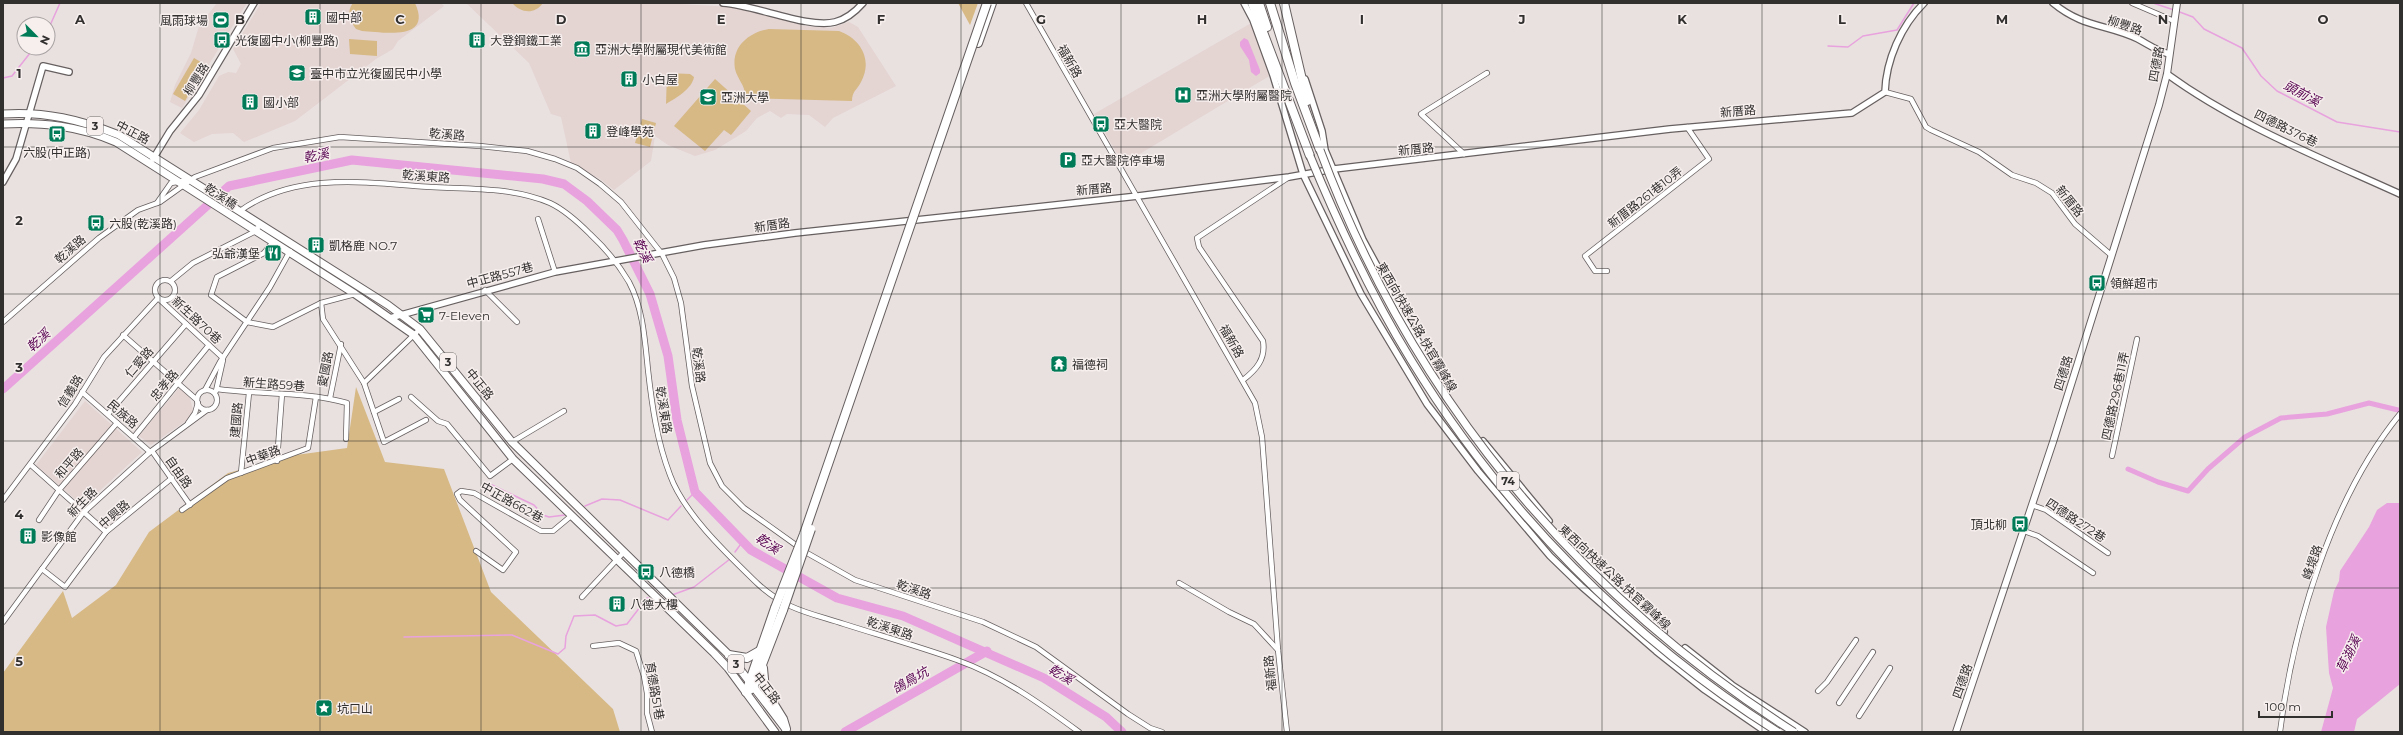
<svg xmlns="http://www.w3.org/2000/svg" width="2403" height="735" font-family="Montserrat,'Noto Sans TC',sans-serif">
	<style>
		.built { fill: #e4d4d2 }
		.green { fill: #d6b985 }
		.water { fill: #e8a2dd }
		.lines { fill: none; stroke-linecap: round; stroke-linejoin: round }
		.stream { stroke: #e8a2dd; stroke-width: 1.5 }
		.canal { stroke: #e8a2dd; stroke-width: 5 }
		.river { stroke: #e8a2dd; stroke-width: 9 }
		.minor-casing { stroke: #676060; stroke-width: 6 }
		.tertiary-casing { stroke: #676060; stroke-width: 8 }
		.secondary-casing { stroke: #676060; stroke-width: 8 }
		.primary-casing { stroke: #676060; stroke-width: 9 }
		.motorway-casing { stroke: #676060; stroke-width: 10 }
		.minor { stroke: #fff; stroke-width: 4.5 }
		.tertiary { stroke: #fff; stroke-width: 5.5 }
		.secondary { stroke: #fff; stroke-width: 6 }
		.primary { stroke: #fff; stroke-width: 7 }
		.motorway { stroke: #fff; stroke-width: 8 }
		.trunk-bridge-casing { stroke: #676060; stroke-width: 9; stroke-linecap: butt }
		.motorway-bridge-casing { stroke: #676060; stroke-width: 10; stroke-linecap: butt }
		.trunk-bridge { stroke: #fff; stroke-width: 7 }
		.motorway-bridge { stroke: #fff; stroke-width: 8 }
		.grid { fill: none; stroke: #322f2f; stroke-width: 1; stroke-opacity: 0.55 }
		.labels { text-anchor: middle; dominant-baseline: central; stroke-width: 3; stroke-linejoin: round; paint-order: stroke }
		.shield { fill: #f6efee; stroke: #6d6968; stroke-width: 1 }
		.shield-label { font-size: 11px; font-weight: bold; fill: #322f2f }
		.poi-label { font-size: 12px; fill: #322f2f; stroke: #f6efee; text-anchor: start }
		.street-label { font-size: 12px; fill: #322f2f; stroke: #f6efee }
		.water-label { font-size: 13px; font-style: italic; fill: #570050; stroke: #f6efee }
		.grid-label { font-size: 13px; text-anchor: middle; font-weight: bold; fill: #322f2f; stroke: #f6efee; stroke-width: 3; stroke-linejoin: round; paint-order: stroke }
	</style>
	<rect width="100%" height="100%" fill="#e9e1e0"/>
	<g class="built">
		<path d="M217 3H247L182 108 170 102 175 85 191 53 199 26Z"/>
		<path d="M261 3H441L444 6 398 41 393 49 376 59 295 121 244 142 233 133 212 134 194 142 180 133 199 110 219 76 228 72 236 73 241 64 233 49Z"/>
		<path d="M466 3H662L732 7 754 10 804 26 831 28 849 22 858 27 896 86 833 118 825 127 809 115 787 114 781 118 770 111 757 118 746 131 715 150 695 156 668 145 655 136 651 161 614 190 600 179 571 163 561 117 551 114 529 63Z"/>
		<path d="M1253 22 1271 75 1123 164 1094 114Z"/>
		<path d="M180 387 190 398 193 411 190 418 151 445 139 436Z"/>
		<path d="M85 401 142 452 83 506 36 465Z"/>
	</g>
	<g class="green">
		<path d="M353 3H415C433 42 382 32 362 31L356 29C350 21 346 12 353 3Z"/>
		<path d="M512 3H543C534 15 521 13 512 3Z"/>
		<path d="M958 3H978L970 25Z"/>
		<path d="M769 29 839 31C861 39 873 60 861 82 857 90 852 91 852 101L745 98C746 85 738 81 735 69 731 46 750 32 769 29Z"/>
		<path d="M349 39 377 41V56L350 54Z"/>
		<path d="M194 58 206 65 185 101 173 94Z"/>
		<path d="M667 73 690 74 694 77C692 89 676 98 666 104Z"/>
		<path d="M715 79 751 111 731 135 724 130 705 151 674 126Z"/>
		<path d="M642 119 656 123 650 147 635 143Z"/>
		<path d="M356 387 385 462 444 469 491 592 613 709 620 732H3V673L63 591 72 618 116 585 149 532 228 473 296 455 347 448Z"/>
	</g>
	<g class="water">
		<path d="M1244 38 1248 40 1260 70V73L1256 76 1251 72 1249 60 1240 46V42Z"/>
		<path d="M2387 503H2400V684L2357 719 2354 732H2321L2333 688 2329 673 2326 627 2334 591 2339 581 2340 571 2369 527 2377 510Z"/>
	</g>
	<g class="lines">
		<g class="stream">
			<path d="M2153 3 2174 10"/>
			<path d="M2177 11 2193 17 2204 29 2242 48 2261 76 2277 91 2337 122 2400 132"/>
			<path d="M48 30 60 3"/>
			<path d="M1828 46 1848 47 1863 36 1897 30 1914 3"/>
			<path d="M3 78 12 76 34 48"/>
			<path d="M492 485 534 505 543 515 549 517 565 515"/>
			<path d="M687 500 695 492"/>
			<path d="M585 506 602 499 620 500 668 520 681 506"/>
			<path d="M735 552 743 541"/>
			<path d="M672 595 694 587 730 559"/>
			<path d="M404 637 512 635 558 654 565 648 566 636 574 616 595 615 616 626 627 624 647 598H652"/>
		</g>
		<path class="canal" d="M2128 469 2158 482 2188 491 2208 469 2245 437 2281 418 2327 414 2369 403 2398 410"/>
		<g class="river">
			<path d="M3 389 229 186 352 160 543 179 564 184 587 201 617 230 623 240 650 294 668 356 677 420 695 492 751 550 837 598 903 616 1044 678 1106 717 1122 732"/>
			<path d="M845 732 987 651"/>
		</g>
		<g class="minor-casing">
			<g id="minor">
				<path d="M1026 3 1255 403 1262 437 1278 650 1287 732"/>
				<path d="M2132 3 2174 21"/>
				<path d="M1885 92 1911 99 1926 127 1931 130 1979 152 2012 175 2036 183 2052 193 2075 224 2111 255"/>
				<path d="M1464 154 1421 114 1487 73"/>
				<path d="M157 203 171 183 189 180"/>
				<path d="M240 211C291 174 357 181 415 186 459 190 508 185 550 203 565 210 578 222 590 234 604 247 619 265 629 282 643 308 645 341 648 370 652 406 657 441 670 475 684 514 728 555 758 584 786 610 810 613 844 624 882 636 920 647 957 660 1002 676 1041 704 1079 732"/>
				<path d="M538 219 555 272"/>
				<path d="M1607 271H1595L1585 256 1709 159 1687 127"/>
				<circle cx="165" cy="290" r="10"/>
				<path d="M171 281 193 263 256 231 260 224"/>
				<path d="M485 290 517 322"/>
				<path d="M321 303 323 319 364 383 384 442 426 420"/>
				<path d="M3 322 99 238 138 210 160 202 195 177 273 148 340 137 480 146 527 151 555 159 577 168 600 184 621 202 662 254 674 278 681 303 692 386 710 463 722 486 744 508 807 553 855 580 983 622 1036 647 1128 714 1150 728 1162 732"/>
				<path d="M247 322 211 295 217 277 264 253 273 242"/>
				<path d="M247 322 273 327 321 303 355 294"/>
				<path d="M123 335 197 400"/>
				<path d="M1243 380C1256 370 1266 359 1263 341L1199 247 1197 238 1289 177"/>
				<path d="M364 383 420 329"/>
				<path d="M217 389C260 395 305 391 347 403L346 439"/>
				<path d="M205 390 220 362 270 287 290 251"/>
				<circle cx="207" cy="400" r="10"/>
				<path d="M216 391 223 360"/>
				<path d="M82 392 150 452"/>
				<path d="M411 397 438 421 447 424 490 476 513 459"/>
				<path d="M330 398 341 344"/>
				<path d="M374 412 399 399"/>
				<path d="M108 414 186 324"/>
				<path d="M188 423 195 413 198 403"/>
				<path d="M134 437 209 345"/>
				<path d="M512 442 564 411"/>
				<path d="M152 451 190 505"/>
				<path d="M2112 456 2137 339"/>
				<path d="M277 461 282 394"/>
				<path d="M31 465 106 532"/>
				<path d="M241 473 249 393"/>
				<path d="M3 500 75 404 104 357 158 298 223 358"/>
				<path d="M2032 505 2046 510 2108 553"/>
				<path d="M182 510 227 478 308 448 316 397"/>
				<path d="M39 520 59 490 117 423"/>
				<path d="M2024 531 2038 536 2093 573"/>
				<path d="M476 551 503 570 516 552 460 500 457 494 461 491 474 493 541 531H553L571 516"/>
				<path d="M42 569 65 587 106 532 172 478"/>
				<path d="M1179 583 1229 612 1254 624 1278 650"/>
				<path d="M582 597 624 552"/>
				<path d="M3 622 83 513 150 452 207 410"/>
				<path d="M593 646 619 643 636 651 644 676 647 693V713L652 732"/>
				<path d="M1818 691 1827 682 1856 640"/>
				<path d="M1839 703 1873 652"/>
				<path d="M1859 716 1890 668"/>
				<path d="M2280 732C2293 626 2332 497 2400 414"/>
			</g>
		</g>
		<g class="tertiary-casing">
			<g id="tertiary">
				<path d="M723 3C755 5 809 29 835 22 847 19 856 11 863 3"/>
				<path d="M1244 3 1253 20 1273 75 1303 174 1361 294 1427 404 1478 471 1550 556 1581 586 1656 651 1705 690 1766 732"/>
				<path d="M2053 3C2083 28 2107 24 2138 39 2149 45 2157 51 2169 54"/>
				<path d="M2167 74C2237 125 2321 158 2400 194"/>
				<path d="M1305 79 1322 131 1325 150 1363 240 1431 365"/>
				<path d="M153 159 170 131 199 95 254 3"/>
				<path d="M3 182 16 159 43 66 69 72"/>
				<path d="M390 318 555 272 704 245 795 233 1138 196 1289 177 1334 169 1670 129 1852 113 1885 92C1886 60 1901 26 1924 3"/>
				<path d="M1483 441 1549 521"/>
				<path d="M1586 560 1664 632"/>
				<path d="M1685 648 1732 685 1805 732"/>
			</g>
		</g>
		<g class="secondary-casing">
			<path id="secondary" d="M1956 732 2053 442 2159 105 2167 74 2177 3"/>
		</g>
		<g class="primary-casing">
			<g id="primary">
				<path d="M3 114C45 111 81 120 119 135L388 305 420 329 512 442 729 655 785 728"/>
				<path d="M3 124C43 122 79 126 116 142L355 294 414 335 513 459 714 653 728 668 775 732"/>
			</g>
		</g>
		<g class="motorway-casing">
			<g id="motorway">
				<path d="M1252 3 1310 156"/>
				<path d="M1259 3 1267 27"/>
				<path d="M1270 3 1295 83 1320 150"/>
				<path d="M1284 3 1307 101"/>
				<path d="M978 43 992 3"/>
				<path d="M729 655 747 658 761 650"/>
				<path d="M763 668 765 690 783 719 786 729"/>
				<path d="M746 692 753 688 783 610"/>
				<path d="M746 692 775 608"/>
			</g>
		</g>
		<use href="#minor" class="minor"/>
		<use href="#tertiary" class="tertiary"/>
		<use href="#secondary" class="secondary"/>
		<use href="#primary" class="primary"/>
		<use href="#motorway" class="motorway"/>
		<g class="trunk-bridge-casing">
			<g id="trunk-bridge">
				<path d="M1320 150C1411 395 1574 592 1794 732"/>
				<path d="M1310 156C1339 226 1371 295 1411 360 1502 509 1630 639 1778 732"/>
			</g>
		</g>
		<g class="motorway-bridge-casing">
			<g id="motorway-bridge">
				<path d="M775 608 804 534 987 3"/>
				<path d="M783 610 811 529"/>
			</g>
		</g>
		<use href="#trunk-bridge" class="trunk-bridge"/>
		<use href="#motorway-bridge" class="motorway-bridge"/>
	</g>
	<path class="grid" d="M160 3V732M320 3V732M481 3V732M641 3V732M801 3V732M961 3V732M1121 3V732M1282 3V732M1442 3V732M1602 3V732M1762 3V732M1922 3V732M2083 3V732M2243 3V732M3 147H2400M3 294H2400M3 441H2400M3 588H2400"/>
	<defs>
		<g id="building-square" transform="scale(0.9)"><rect x="-9" y="-9" width="18" height="18" rx="4" fill="#007b58" stroke="#f6efee"/><path d="M-4-6H4V6H1V3H-1V6H-4ZM-2.5-4.3h1.7v1.8h-1.7ZM.8-4.3h1.7v1.8H.8ZM-2.5-1h1.7V.8h-1.7ZM.8-1h1.7V.8H.8Z" fill="#fff"/></g>
		<g id="stadium-square" transform="scale(0.9)"><rect x="-9" y="-9" width="18" height="18" rx="4" fill="#007b58" stroke="#f6efee"/><path d="M0-5a6.5 5 0 1 0 0 10a6.5 5 0 1 0 0-10ZM-3.5-1.8h7v3.6h-7Z" fill="#fff"/></g>
		<g id="bus-square" transform="scale(0.9)"><rect x="-9" y="-9" width="18" height="18" rx="4" fill="#007b58" stroke="#f6efee"/><path d="M-5-6H5V4H4V6H2V4H-2V6H-4V4H-5ZM-3.5-4V0h7V-4ZM-3.5 1.2v1.5H-2V1.2ZM2 1.2v1.5H3.5V1.2Z" fill="#fff"/></g>
		<g id="museum-square" transform="scale(0.9)"><rect x="-9" y="-9" width="18" height="18" rx="4" fill="#007b58" stroke="#f6efee"/><path d="M0-6L6-3V-2H-6V-3ZM-5-1h2V3h-2ZM-1-1h2V3h-2ZM3-1h2V3H3ZM-6 4H6V6H-6Z" fill="#fff"/></g>
		<g id="school-square" transform="scale(0.9)"><rect x="-9" y="-9" width="18" height="18" rx="4" fill="#007b58" stroke="#f6efee"/><path d="M0-5L7-2L0 1L-7-2ZM-4 1L0 2.5L4 1V4Q0 6-4 4Z" fill="#fff"/></g>
		<g id="hospital-square" transform="scale(0.9)"><rect x="-9" y="-9" width="18" height="18" rx="4" fill="#007b58" stroke="#f6efee"/><path d="M-5-5h3v3.5h4V-5h3V5h-3V1.5h-4V5h-3Z" fill="#fff"/></g>
		<g id="university-square" transform="scale(0.9)"><rect x="-9" y="-9" width="18" height="18" rx="4" fill="#007b58" stroke="#f6efee"/><path d="M0-5L7-2L0 1L-7-2ZM-4 1L0 2.5L4 1V4Q0 6-4 4Z" fill="#fff"/></g>
		<g id="parking-square" transform="scale(0.9)"><rect x="-9" y="-9" width="18" height="18" rx="4" fill="#007b58" stroke="#f6efee"/><path d="M-3.5-5.5H1a3.5 3.5 0 0 1 0 7H-1V5.5H-3.5ZM-1-3.4V-.6H.8a1.4 1.4 0 0 0 0-2.8Z" fill="#fff"/></g>
		<g id="restaurant-square" transform="scale(0.9)"><rect x="-9" y="-9" width="18" height="18" rx="4" fill="#007b58" stroke="#f6efee"/><path d="M-5-6h1v4h1v-4h1v4h1v-4h1v5L-1.5 .5V6h-2V.5L-5-1ZM5-6V6H3V1.5H1.5Q1.5-4 5-6Z" fill="#fff"/></g>
		<g id="supermarket-square" transform="scale(0.9)"><rect x="-9" y="-9" width="18" height="18" rx="4" fill="#007b58" stroke="#f6efee"/><path d="M-6-5.5h2.5l.6 2H6L4.5 2H-2.5L-4.4-4H-6ZM-1.5 3.2a1.3 1.3 0 1 0 .1 0ZM3 3.2a1.3 1.3 0 1 0 .1 0Z" fill="#fff"/></g>
		<g id="temple-square" transform="scale(0.9)"><rect x="-9" y="-9" width="18" height="18" rx="4" fill="#007b58" stroke="#f6efee"/><path d="M0-6L5-2H3V0L6.5 2.5H4V6H1.5V3h-3V6H-4V2.5H-6.5L-3 0V-2H-5Z" fill="#fff"/></g>
		<g id="sight-square" transform="scale(0.9)"><rect x="-9" y="-9" width="18" height="18" rx="4" fill="#007b58" stroke="#f6efee"/><path d="M0-6L1.8-2.2L6-1.7L2.9 1.2L3.7 5.4L0 3.3L-3.7 5.4L-2.9 1.2L-6-1.7L-1.8-2.2Z" fill="#fff"/></g>
	</defs>
	<g fill-rule="evenodd">
		<use href="#building-square" x="313" y="17"/>
		<use href="#stadium-square" x="221" y="20"/>
		<use href="#bus-square" x="222" y="40"/>
		<use href="#building-square" x="477" y="40"/>
		<use href="#museum-square" x="582" y="49"/>
		<use href="#school-square" x="297" y="73"/>
		<use href="#building-square" x="629" y="79"/>
		<use href="#hospital-square" x="1183" y="95"/>
		<use href="#university-square" x="708" y="97"/>
		<use href="#building-square" x="250" y="102"/>
		<use href="#bus-square" x="1101" y="124"/>
		<use href="#building-square" x="593" y="131"/>
		<use href="#bus-square" x="57" y="134"/>
		<use href="#parking-square" x="1068" y="160"/>
		<use href="#bus-square" x="96" y="223"/>
		<use href="#building-square" x="316" y="245"/>
		<use href="#restaurant-square" x="273" y="253"/>
		<use href="#bus-square" x="2097" y="283"/>
		<use href="#supermarket-square" x="426" y="315"/>
		<use href="#temple-square" x="1059" y="364"/>
		<use href="#bus-square" x="2020" y="524"/>
		<use href="#building-square" x="28" y="536"/>
		<use href="#bus-square" x="646" y="572"/>
		<use href="#building-square" x="617" y="604"/>
		<use href="#sight-square" x="324" y="708"/>
	</g>
	<g class="labels">
		<g class="shield">
			<rect x="87" y="117" width="16" height="18" rx="3"/>
			<rect x="440" y="353" width="16" height="18" rx="3"/>
			<rect x="1497" y="472" width="22" height="18" rx="3"/>
			<rect x="728" y="655" width="16" height="18" rx="3"/>
		</g>
		<g class="shield-label">
			<text x="95" y="126">3</text>
			<text x="448" y="362">3</text>
			<text x="1508" y="481">74</text>
			<text x="736" y="664">3</text>
		</g>
		<g class="poi-label">
			<text x="326" y="17">國中部</text>
			<text x="208" y="20" text-anchor="end">風雨球場</text>
			<text x="235" y="40">光復國中小(柳豐路)</text>
			<text x="490" y="40">大登鋼鐵工業</text>
			<text x="595" y="49">亞洲大學附屬現代美術館</text>
			<text x="310" y="73">臺中市立光復國民中小學</text>
			<text x="642" y="79">小白屋</text>
			<text x="1196" y="95">亞洲大學附屬醫院</text>
			<text x="721" y="97">亞洲大學</text>
			<text x="263" y="102">國小部</text>
			<text x="1114" y="124">亞大醫院</text>
			<text x="606" y="131">登峰學苑</text>
			<text x="57" y="152" text-anchor="middle">六股(中正路)</text>
			<text x="1081" y="160">亞大醫院停車場</text>
			<text x="109" y="223">六股(乾溪路)</text>
			<text x="329" y="245">凱格鹿 NO.7</text>
			<text x="260" y="253" text-anchor="end">弘爺漢堡</text>
			<text x="2110" y="283">領鮮超市</text>
			<text x="439" y="315">7-Eleven</text>
			<text x="1072" y="364">福德祠</text>
			<text x="2007" y="524" text-anchor="end">頂北柳</text>
			<text x="41" y="536">影像館</text>
			<text x="659" y="572">八德橋</text>
			<text x="630" y="604">八德大樓</text>
			<text x="337" y="708">坑口山</text>
		</g>
		<g class="street-label">
			<text transform="translate(2125 25) rotate(19)">柳豐路</text>
			<text transform="translate(1070 61) rotate(60)">福新路</text>
			<text transform="translate(2156 64) rotate(-80)">四德路</text>
			<text transform="translate(196 79) rotate(-58)">柳豐路</text>
			<text transform="translate(1738 111) rotate(-5)">新厝路</text>
			<text transform="translate(2286 128) rotate(26)">四德路376巷</text>
			<text transform="translate(133 132) rotate(28)">中正路</text>
			<text transform="translate(447 134) rotate(4)">乾溪路</text>
			<text transform="translate(1416 149) rotate(-6)">新厝路</text>
			<text transform="translate(426 176) rotate(4)">乾溪東路</text>
			<text transform="translate(1094 189) rotate(-5)">新厝路</text>
			<text transform="translate(221 196) rotate(33)">乾溪橋</text>
			<text transform="translate(1645 197) rotate(-38)">新厝路261巷10弄</text>
			<text transform="translate(2070 201) rotate(51)">新厝路</text>
			<text transform="translate(772 225) rotate(-8)">新厝路</text>
			<text transform="translate(70 249) rotate(-41)">乾溪路</text>
			<text transform="translate(500 275) rotate(-15)">中正路557巷</text>
			<text transform="translate(197 320) rotate(43)">新生路70巷</text>
			<text transform="translate(1417 327) rotate(60)">東西向快速公路 快官霧峰線</text>
			<text transform="translate(1232 341) rotate(60)">福新路</text>
			<text transform="translate(139 362) rotate(-49)">仁愛路</text>
			<text transform="translate(699 365) rotate(83)">乾溪路</text>
			<text transform="translate(325 369) rotate(-79)">愛國路</text>
			<text transform="translate(2063 373) rotate(-73)">四德路</text>
			<text transform="translate(274 384) rotate(4)">新生路59巷</text>
			<text transform="translate(480 384) rotate(51)">中正路</text>
			<text transform="translate(164 385) rotate(-50)">忠孝路</text>
			<text transform="translate(70 391) rotate(-58)">信義路</text>
			<text transform="translate(2115 396) rotate(-78)">四德路296巷11弄</text>
			<text transform="translate(664 410) rotate(81)">乾溪東路</text>
			<text transform="translate(123 414) rotate(41)">民族路</text>
			<text transform="translate(236 420) rotate(-85)">建國路</text>
			<text transform="translate(263 455) rotate(-20)">中華路</text>
			<text transform="translate(69 463) rotate(-49)">和平路</text>
			<text transform="translate(179 472) rotate(55)">自由路</text>
			<text transform="translate(82 502) rotate(-46)">新生路</text>
			<text transform="translate(512 502) rotate(29)">中正路662巷</text>
			<text transform="translate(114 514) rotate(-41)">中興路</text>
			<text transform="translate(2076 520) rotate(33)">四德路272巷</text>
			<text transform="translate(2312 562) rotate(-70)">峰堤路</text>
			<text transform="translate(1615 577) rotate(43)">東西向快速公路 快官霧峰線</text>
			<text transform="translate(914 589) rotate(18)">乾溪路</text>
			<text transform="translate(890 628) rotate(18)">乾溪東路</text>
			<text transform="translate(1270 673) rotate(-96)">福新路</text>
			<text transform="translate(1962 681) rotate(-71)">四德路</text>
			<text transform="translate(767 688) rotate(53)">中正路</text>
			<text transform="translate(655 691) rotate(80)">育德路51巷</text>
		</g>
		<g class="water-label">
			<text transform="translate(2302 93) rotate(28)">頭前溪</text>
			<text transform="translate(316 155) rotate(-12)">乾溪</text>
			<text transform="translate(643 250) rotate(63)">乾溪</text>
			<text transform="translate(38 340) rotate(-42)">乾溪</text>
			<text transform="translate(768 543) rotate(34)">乾溪</text>
			<text transform="translate(2348 654) rotate(-64)">草湖溪</text>
			<text transform="translate(1061 674) rotate(31)">乾溪</text>
			<text transform="translate(910 680) rotate(-30)">鴿鳥坑</text>
		</g>
	</g>
	<g class="grid-label">
		<text x="80" y="24">A</text>
		<text x="240" y="24">B</text>
		<text x="400" y="24">C</text>
		<text x="561" y="24">D</text>
		<text x="721" y="24">E</text>
		<text x="881" y="24">F</text>
		<text x="1041" y="24">G</text>
		<text x="1202" y="24">H</text>
		<text x="1362" y="24">I</text>
		<text x="1522" y="24">J</text>
		<text x="1682" y="24">K</text>
		<text x="1842" y="24">L</text>
		<text x="2002" y="24">M</text>
		<text x="2163" y="24">N</text>
		<text x="2323" y="24">O</text>
		<text x="19" y="78">1</text>
		<text x="19" y="225">2</text>
		<text x="19" y="372">3</text>
		<text x="19" y="519">4</text>
		<text x="19" y="666">5</text>
	</g>
	<rect width="2403" height="735" fill="none" stroke="#322f2f" stroke-width="8"/>
	<g transform="translate(36 36) rotate(114)"><circle r="19" fill="#f6efee" stroke="#a8a2a2"/>
	<path d="M0-3L7 15L0 10L-7 15Z" fill="#007b58"/>
	<text y="-6" font-size="11" font-weight="bold" text-anchor="middle" fill="#322f2f">N</text>
	</g>
	<path d="M2259 711v6h73v-6" fill="none" stroke="#322f2f" stroke-width="2"/>
	<text x="2265" y="711" font-size="12" fill="#322f2f" stroke="#f6efee" stroke-width="3" paint-order="stroke">100 m</text>
</svg>
